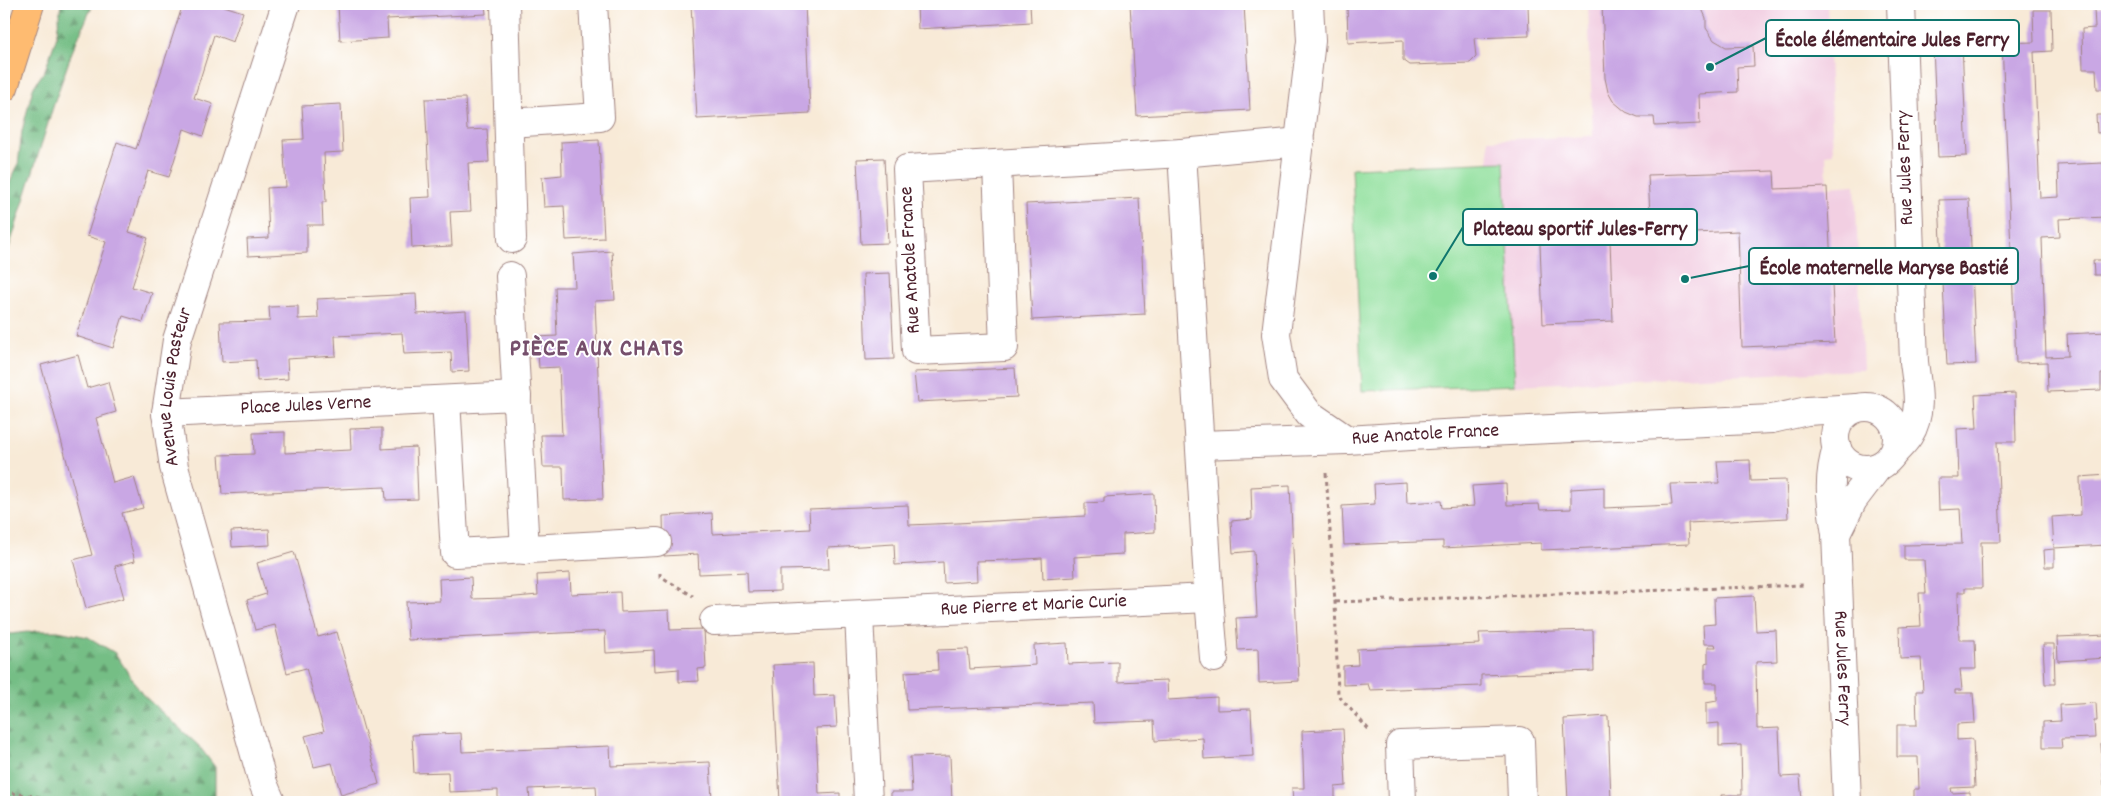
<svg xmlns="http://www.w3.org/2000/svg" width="2111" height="806" font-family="Dekko,sans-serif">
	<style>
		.built { fill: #f2cfe2 }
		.forest { fill: url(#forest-firs); stroke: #606e58 }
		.park { fill: #92e09e; stroke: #6e8064 }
		.building { fill: #c9a7e4 }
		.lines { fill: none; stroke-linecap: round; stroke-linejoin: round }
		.minor-casing { stroke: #a18481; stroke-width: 30 }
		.major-casing { stroke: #a18481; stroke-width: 30 }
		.path { stroke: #a18481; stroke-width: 3; stroke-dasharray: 4 4; stroke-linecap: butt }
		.minor { stroke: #fff; stroke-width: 28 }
		.major { stroke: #febb71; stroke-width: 28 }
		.labels { text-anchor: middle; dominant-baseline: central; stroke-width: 4; stroke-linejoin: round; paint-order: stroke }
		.street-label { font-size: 20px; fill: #4a1f2b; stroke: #fff }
		.district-label { font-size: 25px; font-weight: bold; letter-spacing: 1px; fill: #764f6c; stroke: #fff }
		.leader { fill: none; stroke: #0f766e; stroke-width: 2 }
		.callout-dot { fill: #0f766e; stroke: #fff; stroke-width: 2 }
		.callout { fill: #fff; stroke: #0f766e; stroke-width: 2 }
		.callout-label { font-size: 21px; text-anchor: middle; font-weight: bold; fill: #4a1f2b }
	</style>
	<defs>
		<pattern id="forest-firs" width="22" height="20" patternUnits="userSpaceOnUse" patternTransform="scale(1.25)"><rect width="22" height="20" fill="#75be85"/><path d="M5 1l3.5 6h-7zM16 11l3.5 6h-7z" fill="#629a6d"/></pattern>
	</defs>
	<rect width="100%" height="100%" fill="#fff"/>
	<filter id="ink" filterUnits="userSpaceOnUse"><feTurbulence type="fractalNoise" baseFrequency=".02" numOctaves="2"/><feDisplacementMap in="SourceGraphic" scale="10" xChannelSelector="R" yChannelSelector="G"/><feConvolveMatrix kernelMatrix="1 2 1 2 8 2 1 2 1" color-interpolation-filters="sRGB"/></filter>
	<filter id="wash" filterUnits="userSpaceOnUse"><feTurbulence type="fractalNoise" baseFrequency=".0096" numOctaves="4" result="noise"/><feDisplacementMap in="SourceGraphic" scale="20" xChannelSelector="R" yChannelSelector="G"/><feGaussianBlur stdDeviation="1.12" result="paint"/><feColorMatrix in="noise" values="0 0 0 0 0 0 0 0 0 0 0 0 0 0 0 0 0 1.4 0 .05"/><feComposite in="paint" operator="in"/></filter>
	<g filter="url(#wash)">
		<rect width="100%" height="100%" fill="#f8ead7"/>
		<path class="built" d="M1588 4H1827L1833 153 1826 154 1827 187 1855 185 1863 370 1515 385 1504 162H1489L1488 140 1593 136Z"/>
		<g class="forest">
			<path d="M61 4H93L72 52 54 104 4 264V195L18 165 22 131 33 88 45 70 56 39Z"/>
			<path d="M36 631H58L88 637 115 653 142 694 199 746 215 767V802H4V632L11 634Z"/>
		</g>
		<path class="park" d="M1504 162 1515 385 1362 391 1352 168Z"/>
		<g id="blocks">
			<g class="building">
				<path d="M183 4H224V6L243 12 233 42 214 35 194 98 213 104 203 136 184 129 169 177 148 171 129 232 148 238 132 287 152 293 143 322 123 316 113 348 76 336 106 242 87 236 117 142 136 149Z"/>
				<path d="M338 4H485L486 14 387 19 388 38 340 41Z"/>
				<path d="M691 4H805L810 113 697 119Z"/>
				<path d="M917 4H1030L1031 22 918 29Z"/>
				<path d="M1130 4H1244L1250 110 1137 116Z"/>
				<path d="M1347 4H1528L1529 36 1474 38 1476 57 1470 63 1410 65 1403 60V40L1348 43Z"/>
				<path d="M1602 4H1700L1706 18V28L1714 40 1726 47 1753 46 1754 66 1737 67 1738 92 1699 94 1700 124 1655 126 1654 117H1638L1626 112 1613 101 1608 92 1605 78Z"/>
				<path d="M2107 7V89H2097L2096 69H2083L2082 29 2095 28 2094 8Z"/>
				<path d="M2033 10H2051L2052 51 2034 52 2040 198 2059 197 2058 165 2103 163 2104 172H2107V217L2059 219 2060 237 2042 238 2046 357 2068 356 2067 334 2107 332V374H2101V390L2048 392 2047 362 2016 363 2002 43 2034 42Z"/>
				<path d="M1962 45 1967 156 1938 157 1933 47Z"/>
				<path d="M465 98 467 130 487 129 489 162 468 163 471 211 450 212 452 246 412 248 410 198 430 197 425 99Z"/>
				<path d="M341 104 343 152 324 153 326 202H322L323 225H307V253L248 256 247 239 269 238 267 188 286 187 283 140 304 139 302 106Z"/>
				<path d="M2096 115H2107V132L2097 133Z"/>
				<path d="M599 140 604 238 566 240 564 206 544 207 542 177 562 175 561 142Z"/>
				<path d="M884 158 888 243 861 244 857 159Z"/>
				<path d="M1774 171 1775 189 1827 187 1835 343 1742 347 1738 231 1651 235 1648 175Z"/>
				<path d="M1139 198 1145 314 1032 320 1026 204Z"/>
				<path d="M1969 199 1976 364 1947 365 1939 200Z"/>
				<path d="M1610 241 1613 321 1543 324 1540 244Z"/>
				<path d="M612 251 615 300 595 301 603 499 564 500 563 467H543L541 435H562L559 367 539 368 537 337 557 336 555 287H575L573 254Z"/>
				<path d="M2093 260H2107V275H2094Z"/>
				<path d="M890 273 894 359 866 360 863 274Z"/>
				<path d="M416 294 417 314 466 311 469 371 452 372 451 352 404 354 402 333 335 336 336 356 287 359 288 379 257 381 256 360 222 362 220 322 270 321 269 307 298 306V319L318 318 317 299Z"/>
				<path d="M78 355 87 388 108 382 116 412 96 418 113 483 134 477 143 508 122 513 135 561 115 566 124 598 86 608 73 560 92 555 41 365Z"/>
				<path d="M1015 368 1017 397 917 402 914 372Z"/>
				<path d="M2015 393 2016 442H1997L2001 542H1981L1982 588H1965V592H1958L1959 640H1975L1976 669H1960L1962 690H1955V693H1973L1975 723 1957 724V740L1973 739 1975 787 1951 788 1952 793 1970 792V802H1914V789H1919L1918 757H1897V725H1917L1916 691H1923L1921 658 1900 659 1899 627 1921 626 1919 593H1926L1924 560H1904V545L1962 544 1960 509 1939 510 1938 478H1959L1957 429 1977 428 1975 395Z"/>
				<path d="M382 428V449L416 447 418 499 386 500 385 487 222 494 219 455 254 454 253 433 285 432V453L351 450 350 429Z"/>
				<path d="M1750 460 1751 481 1786 480 1788 518 1688 523 1689 544 1541 550V543L1443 548V541L1344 545 1342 506 1375 504 1374 484 1406 482 1407 503 1441 501 1442 508 1474 506 1472 486 1506 484 1507 505 1539 504 1540 510 1571 509V489L1604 487V508L1672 505 1670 484 1719 483 1717 461Z"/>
				<path d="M2107 475V545L2054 548 2052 517 2081 515 2080 477Z"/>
				<path d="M1290 485 1299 681 1259 683 1258 649 1238 650 1236 618 1257 617 1254 551 1233 553 1231 521 1252 519 1251 487Z"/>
				<path d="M1154 494 1155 532 1123 534V554L1074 557 1075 577 1043 579 1042 558 1009 560 976 561 977 581 944 583 943 562 895 565 894 544 828 548 829 569 780 570V591L748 592 747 572 699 574 698 554 664 556 663 516 712 513 713 534 810 529 809 509 908 505 909 525 957 523 1085 516V503L1104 502V497Z"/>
				<path d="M269 529 270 545 232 547 231 531Z"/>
				<path d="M2054 549V567H2045L2044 550Z"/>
				<path d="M294 552 318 637 337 632 379 784 341 795 332 763 314 767 310 752 305 736 324 731 306 668 287 673 275 625 255 630 247 600 266 594 257 563Z"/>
				<path d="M570 573 571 594 620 592 621 612 669 610 670 630 704 629 706 668 698 669 699 681 679 682V669L655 671 654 650 606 653 605 631 408 640 406 602 440 601 439 579 471 577 472 599 505 598 538 595 537 575Z"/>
				<path d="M1754 596 1756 631 1776 630 1777 661 1756 662 1757 729 1779 728 1781 777 1800 776 1802 802H1722L1721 795H1742L1741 745 1719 746V723L1706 724V703L1717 701V683H1705V664L1708 663V647H1716L1715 644H1704L1703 625 1715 624 1714 598Z"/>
				<path d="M1593 630 1594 671 1481 675V686L1370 690 1368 684 1343 685V666L1358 665 1357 649 1480 644 1479 633Z"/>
				<path d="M2107 635V658L2058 661 2057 637Z"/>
				<path d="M1067 643 1068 664 1118 662V682L1167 680 1168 700 1217 697V710L1251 709 1253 756 1204 759 1203 738 1155 741 1154 721 1094 723 1093 703 907 710 905 672 938 670 937 650 968 649 970 669 1035 665 1034 645Z"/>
				<path d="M2043 644H2054L2055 684H2045Z"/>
				<path d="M813 663 814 696 835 695 837 727 816 728 819 794 840 793V802H780L773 665Z"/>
				<path d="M2096 703 2097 721H2094L2095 738 2061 739 2062 748H2043V722L2061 721 2060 705Z"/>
				<path d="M1608 716 1611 802H1568L1564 719Z"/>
				<path d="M1343 729 1346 786 1335 787V802H1293L1292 788H1304L1302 731Z"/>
				<path d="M461 733 462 752 610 746 611 766 710 762 712 801 597 802 596 786 529 789 530 802H498V790L449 792 448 772 414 773 412 735Z"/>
				<path d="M2101 744H2107V785L2104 786Z"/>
				<path d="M950 756 952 802H891V792H912L910 757Z"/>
			</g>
		</g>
	</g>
	<g filter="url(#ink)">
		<use href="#blocks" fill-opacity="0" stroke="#a18481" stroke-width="1"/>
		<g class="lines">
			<g class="minor-casing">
				<g id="minor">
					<path d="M505 4 512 239"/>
					<path id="s1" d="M1309 4 1311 41 1276 334 1283 379 1309 414 1347 440 1443 434 1772 419 1807 411 1856 408"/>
					<path d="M509 123 600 117 593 4"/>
					<path d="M997 165 1004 347 916 351 907 169 1182 153"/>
					<path d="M510 276 525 550"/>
					<path d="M446 400 455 553 657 542"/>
					<circle cx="1866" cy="438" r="31"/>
					<path id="s2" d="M166 413 517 396"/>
					<path d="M1200 445 1347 440"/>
					<path id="s3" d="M1837 448C1827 479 1831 502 1836 534L1847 802"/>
					<path d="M1891 456C1897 449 1904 443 1909 435 1923 413 1917 386 1914 362L1901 4"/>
					<path d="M1836 534 1853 500 1878 467"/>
					<path d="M1209 598 1214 658"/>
					<path d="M859 615 868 802"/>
					<path id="s4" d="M714 621 1209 598 1182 153 1300 142"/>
					<path id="s5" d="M271 802 263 783 174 467 166 413 177 340 286 4"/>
					<path d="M1402 802 1400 745 1520 741 1522 802"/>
				</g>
			</g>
			<g class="major-casing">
				<path id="major" d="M4 87 30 4"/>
			</g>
			<g class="path">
				<path d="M1326 473 1335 602 1338 695 1370 731"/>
				<path d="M660 573V576L693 596"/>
				<path d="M1335 602 1805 585"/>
				<path d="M4 792 40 797 51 802"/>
			</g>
			<use href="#minor" class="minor"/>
			<use href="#major" class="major"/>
		</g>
	</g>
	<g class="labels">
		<g class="street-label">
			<text transform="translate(1906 168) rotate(-92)">Rue Jules Ferry</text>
			<text transform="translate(911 260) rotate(-93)">Rue Anatole France</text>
			<text stroke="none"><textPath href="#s5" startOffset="430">Avenue Louis Pasteur</textPath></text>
			<text stroke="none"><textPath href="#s2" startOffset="140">Place Jules Verne</textPath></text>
			<text stroke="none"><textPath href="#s1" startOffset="546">Rue Anatole France</textPath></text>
			<text stroke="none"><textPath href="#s4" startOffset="320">Rue Pierre et Marie Curie</textPath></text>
			<text stroke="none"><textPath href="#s3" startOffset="221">Rue Jules Ferry</textPath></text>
		</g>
		<g class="district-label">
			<text x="597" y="350">PIÈCE AUX CHATS</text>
		</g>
	</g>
	<path class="leader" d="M1710 67L1766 38M1433 276L1463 227M1685 279L1749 266"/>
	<g class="callout-dot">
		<circle cx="1710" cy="67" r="5"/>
		<circle cx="1433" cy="276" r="5"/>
		<circle cx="1685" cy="279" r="5"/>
	</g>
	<g class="callout">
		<rect x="1766" y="20" width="253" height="36" rx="5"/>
		<rect x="1463" y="209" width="234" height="36" rx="5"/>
		<rect x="1749" y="248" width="269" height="36" rx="5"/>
	</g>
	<g class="callout-label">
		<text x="1892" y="46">École élémentaire Jules Ferry</text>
		<text x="1580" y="235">Plateau sportif Jules-Ferry</text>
		<text x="1884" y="274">École maternelle Maryse Bastié</text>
	</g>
	<rect width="2111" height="806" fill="none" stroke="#fff" stroke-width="20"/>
</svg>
